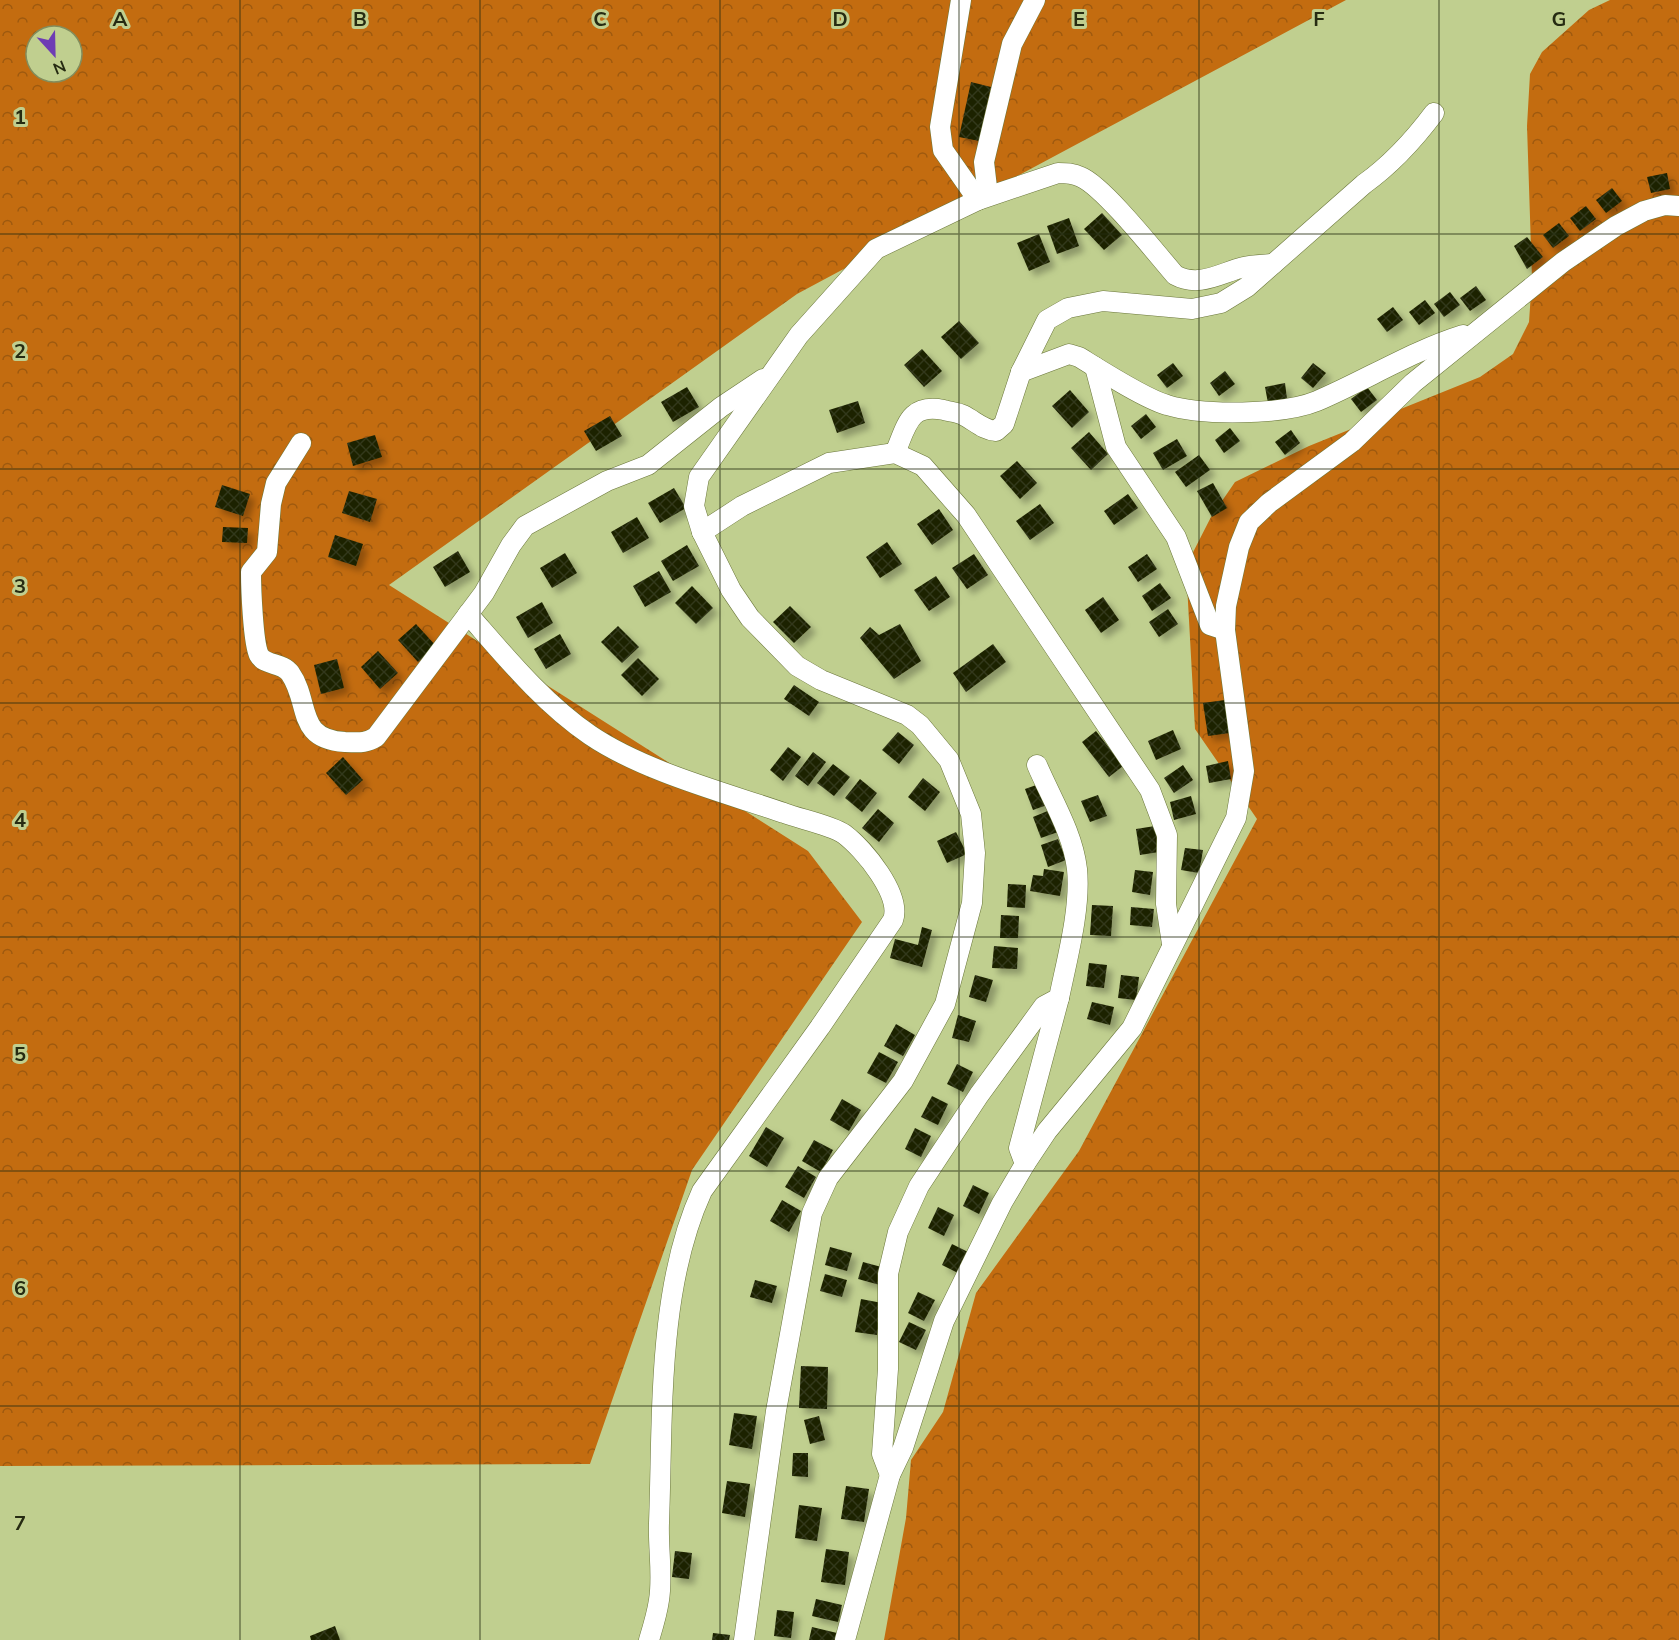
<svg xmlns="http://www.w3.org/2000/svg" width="1679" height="1640" font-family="Mulish,sans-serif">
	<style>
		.forest { fill: url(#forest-crowns); fill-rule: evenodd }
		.building { fill: url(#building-cross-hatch); filter: url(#shadow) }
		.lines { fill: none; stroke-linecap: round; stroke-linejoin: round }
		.minor-casing { stroke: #6a763a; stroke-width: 21 }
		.minor { stroke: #fff; stroke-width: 20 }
		.grid { fill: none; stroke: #262b12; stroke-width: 1.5; stroke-opacity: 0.55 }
		.grid-label { font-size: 20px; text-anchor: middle; font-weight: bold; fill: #262b12; stroke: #c0cf8f; stroke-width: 6; stroke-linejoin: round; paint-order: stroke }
	</style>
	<defs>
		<pattern id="forest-crowns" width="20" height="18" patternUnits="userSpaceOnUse" patternTransform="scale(1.5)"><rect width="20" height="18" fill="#c36c10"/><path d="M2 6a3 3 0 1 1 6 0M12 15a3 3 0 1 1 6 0" fill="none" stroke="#9e590e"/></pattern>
		<pattern id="building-cross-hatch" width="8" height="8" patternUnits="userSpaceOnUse" patternTransform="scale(1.5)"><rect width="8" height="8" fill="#1b2000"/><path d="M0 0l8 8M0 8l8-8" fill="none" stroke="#33381c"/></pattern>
		<filter id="shadow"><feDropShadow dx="5.5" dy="5.5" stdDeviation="3" flood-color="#0004"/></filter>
	</defs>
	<rect width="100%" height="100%" fill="#c0cf8f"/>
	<g class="forest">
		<path d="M0 0H1346L797 294 389 585 808 851 862 922 692 1170 590 1464 0 1466ZM36 36H72V72H36Z"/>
		<path d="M1610 0H1679V1640H884L906 1518 911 1460 943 1412 976 1293 1079 1151 1257 819 1195 729 1186 566 1211 517 1235 482 1309 446 1480 377 1513 354 1529 322 1532 278 1527 126 1530 74 1542 52 1589 10Z"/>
	</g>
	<g class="building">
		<path d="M971 82 991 87 979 141 959 137Z"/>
		<path d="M1667 173 1670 189 1651 193 1647 177Z"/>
		<path d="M1612 188 1622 201 1606 213 1596 200Z"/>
		<path d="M1586 206 1596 219 1580 231 1570 218Z"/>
		<path d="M1102 213 1122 235 1104 250 1084 229Z"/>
		<path d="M1069 218 1079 246 1057 254 1047 226Z"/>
		<path d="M1559 223 1569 236 1553 248 1543 235Z"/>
		<path d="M1039 234 1050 262 1029 271 1017 243Z"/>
		<path d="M1527 237 1543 257 1527 269 1514 246Z"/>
		<path d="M1476 286 1486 300 1470 311 1460 298Z"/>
		<path d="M1450 292 1460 305 1444 317 1434 304Z"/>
		<path d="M1425 300 1435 313 1419 325 1409 312Z"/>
		<path d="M1393 307 1403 320 1387 332 1377 319Z"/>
		<path d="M959 321 979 343 961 359 941 337Z"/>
		<path d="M922 349 942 371 924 387 904 365Z"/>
		<path d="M1173 363 1183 376 1167 388 1157 375Z"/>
		<path d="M1313 363 1326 373 1313 388 1301 378Z"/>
		<path d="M1225 371 1235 384 1219 396 1210 383Z"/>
		<path d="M1285 383 1287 399 1268 403 1265 387Z"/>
		<path d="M687 387 699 407 673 422 661 402Z"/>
		<path d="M1367 387 1377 400 1361 412 1351 399Z"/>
		<path d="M1070 390 1089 412 1072 428 1052 406Z"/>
		<path d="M858 401 865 423 837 433 829 410Z"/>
		<path d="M1146 414 1156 427 1141 439 1131 426Z"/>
		<path d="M610 416 622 436 596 451 584 431Z"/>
		<path d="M1230 428 1240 441 1224 453 1215 440Z"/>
		<path d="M1291 430 1300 443 1285 455 1275 442Z"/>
		<path d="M1089 432 1108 454 1091 470 1071 448Z"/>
		<path d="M375 435 382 457 353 466 347 443Z"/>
		<path d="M1177 439 1187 456 1163 470 1153 453Z"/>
		<path d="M1199 455 1210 470 1186 487 1175 472Z"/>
		<path d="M1017 461 1037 483 1020 499 1000 476Z"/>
		<path d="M1213 483 1227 508 1212 517 1197 491Z"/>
		<path d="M222 485 250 494 243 516 215 507Z"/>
		<path d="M674 488 686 508 660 523 648 503Z"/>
		<path d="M349 491 377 499 370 522 342 513Z"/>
		<path d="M1128 494 1138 508 1114 525 1104 511Z"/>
		<path d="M1040 504 1054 523 1030 540 1016 521Z"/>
		<path d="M939 509 953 530 932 545 917 524Z"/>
		<path d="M637 517 649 538 623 553 611 532Z"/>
		<path d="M223 527 248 528 247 543 222 542Z"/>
		<path d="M335 535 363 544 356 566 328 557Z"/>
		<path d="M887 542 902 564 880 578 866 557Z"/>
		<path d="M687 545 699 566 673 581 661 561Z"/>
		<path d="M458 551 470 572 445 587 433 567Z"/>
		<path d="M565 553 577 573 552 588 540 568Z"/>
		<path d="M974 554 988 575 967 589 952 568Z"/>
		<path d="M1147 554 1157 569 1138 582 1128 567Z"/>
		<path d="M659 571 671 592 645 607 633 586Z"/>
		<path d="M936 576 950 597 929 611 914 590Z"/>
		<path d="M1160 583 1171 598 1152 611 1142 596Z"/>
		<path d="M692 586 713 608 696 624 675 603Z"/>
		<path d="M1103 597 1119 620 1101 633 1085 610Z"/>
		<path d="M542 602 553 623 528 638 516 617Z"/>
		<path d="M790 606 811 627 794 643 773 622Z"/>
		<path d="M1168 609 1178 624 1159 637 1149 622Z"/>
		<path d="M416 624 436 646 418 662 398 640Z"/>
		<path d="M900 624 921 661 894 679 860 638 870 627 879 635Z"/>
		<path d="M618 626 639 647 622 663 601 642Z"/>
		<path d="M560 634 571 654 546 669 534 649Z"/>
		<path d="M993 644 1006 662 966 692 953 673Z"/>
		<path d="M378 651 398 673 380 689 361 667Z"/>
		<path d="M638 658 659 679 642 696 621 675Z"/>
		<path d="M337 659 344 688 321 694 314 665Z"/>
		<path d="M794 685 819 702 809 716 784 699Z"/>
		<path d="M1225 700 1230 733 1208 736 1203 703Z"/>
		<path d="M1173 730 1181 749 1156 760 1148 741Z"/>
		<path d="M1096 731 1123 766 1109 777 1082 742Z"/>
		<path d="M898 732 914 745 899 764 882 750Z"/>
		<path d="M788 747 801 757 783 781 770 770Z"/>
		<path d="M813 752 826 762 808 786 795 776Z"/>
		<path d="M343 757 363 780 346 795 326 773Z"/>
		<path d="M1228 761 1231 779 1209 783 1206 766Z"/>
		<path d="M833 764 850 777 834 796 817 783Z"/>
		<path d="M1183 765 1193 780 1174 793 1164 778Z"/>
		<path d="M923 778 940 792 925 811 908 797Z"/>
		<path d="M860 779 877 793 862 812 845 798Z"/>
		<path d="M1042 783 1050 804 1033 810 1025 789Z"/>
		<path d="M1098 795 1107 816 1090 822 1081 801Z"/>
		<path d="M1191 796 1196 814 1174 820 1170 802Z"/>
		<path d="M878 809 894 823 879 842 862 828Z"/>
		<path d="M1050 810 1058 832 1041 838 1033 817Z"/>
		<path d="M1155 826 1159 852 1140 855 1136 829Z"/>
		<path d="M956 832 967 854 947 863 937 841Z"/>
		<path d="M1058 839 1066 860 1048 867 1041 845Z"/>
		<path d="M1185 848 1203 850 1199 873 1181 870Z"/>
		<path d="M1044 869 1064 872 1060 896 1030 891 1033 875 1043 876Z"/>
		<path d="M1135 870 1153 872 1150 895 1132 892Z"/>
		<path d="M1008 884 1026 885 1025 908 1007 907Z"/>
		<path d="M1092 905 1113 906 1111 936 1090 935Z"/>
		<path d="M1131 907 1154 909 1152 927 1130 925Z"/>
		<path d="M1001 915 1019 916 1018 938H1000Z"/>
		<path d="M922 927 932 930 922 967 890 958 895 939 918 945Z"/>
		<path d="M994 946 1018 948 1017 969 992 968Z"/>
		<path d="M1089 963 1107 965 1104 988 1086 986Z"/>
		<path d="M975 975 993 980 986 1002 969 997Z"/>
		<path d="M1121 975 1139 977 1136 1000 1118 998Z"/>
		<path d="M1092 1002 1114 1007 1110 1025 1087 1019Z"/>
		<path d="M958 1015 976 1021 969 1042 952 1038Z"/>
		<path d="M896 1024 915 1035 903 1056 884 1046Z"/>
		<path d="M879 1052 898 1062 886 1083 867 1073Z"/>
		<path d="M957 1064 973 1072 963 1092 947 1084Z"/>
		<path d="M932 1096 948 1104 938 1125 921 1117Z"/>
		<path d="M842 1099 861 1110 849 1131 830 1120Z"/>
		<path d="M766 1127 784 1138 767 1167 749 1156Z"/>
		<path d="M915 1128 931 1136 921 1157 905 1149Z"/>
		<path d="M814 1140 833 1150 821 1172 802 1161Z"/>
		<path d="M798 1166 816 1177 804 1198 785 1187Z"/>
		<path d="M973 1185 989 1193 979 1214 963 1206Z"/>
		<path d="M782 1200 801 1211 789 1232 770 1221Z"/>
		<path d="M938 1207 954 1215 944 1236 928 1228Z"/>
		<path d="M952 1244 968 1252 958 1273 942 1265Z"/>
		<path d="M830 1247 852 1253 847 1271 825 1265Z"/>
		<path d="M863 1262 885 1268 880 1285 858 1279Z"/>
		<path d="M825 1274 847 1280 842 1297 820 1291Z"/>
		<path d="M755 1280 777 1286 772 1303 750 1297Z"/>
		<path d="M918 1292 935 1300 924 1321 908 1313Z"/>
		<path d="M861 1299 882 1303 877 1335 855 1332Z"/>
		<path d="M909 1322 926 1330 916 1350 899 1342Z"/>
		<path d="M801 1366 828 1367 827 1409 799 1408Z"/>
		<path d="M734 1413 757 1416 752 1449 729 1445Z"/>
		<path d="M819 1416 825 1440 810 1444 804 1420Z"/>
		<path d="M793 1453H808V1477L792 1476Z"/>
		<path d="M727 1481 750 1484 745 1517 722 1513Z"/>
		<path d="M846 1486 869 1489 864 1522 841 1519Z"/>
		<path d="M799 1505 822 1508 817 1541 795 1538Z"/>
		<path d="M826 1549 849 1552 845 1585 821 1582Z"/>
		<path d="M675 1551 692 1553 689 1579 672 1577Z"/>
		<path d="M816 1599 842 1605 838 1622 812 1616Z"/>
		<path d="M777 1610 794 1612 791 1638 774 1636Z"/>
		<path d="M335 1626 340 1640H311L310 1636Z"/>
		<path d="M812 1627 837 1633 836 1640H809Z"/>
		<path d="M713 1633 730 1635 729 1640H712Z"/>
	</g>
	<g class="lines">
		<g class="minor-casing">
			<g id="minor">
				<path d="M961 0 940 127 943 150 978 200"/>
				<path d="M988 196 984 162 1012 44 1035 0"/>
				<path d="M1095 367 1116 447 1176 537 1210 625 1225 630"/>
				<path d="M1021 372 1069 354 1079 357C1100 370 1145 399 1167 405 1203 416 1283 415 1317 401 1366 380 1412 351 1463 335"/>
				<path d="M301 443 276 483 271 504 267 552 251 572C251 587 253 643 259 655 265 666 282 662 290 673 311 703 295 739 345 742 357 742 365 744 376 737L484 593 511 545 525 526 607 481 648 465 721 407 763 379"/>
				<path d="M895 453C907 425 909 403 944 410 950 412 957 412 963 415 975 421 983 430 996 431L1004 424 1021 372 1047 320 1068 308 1103 301 1192 309 1221 303 1247 287 1364 184C1392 164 1413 141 1434 113"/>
				<path d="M702 532 742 506 829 463 895 453 923 466 966 515 1150 790 1167 835 1166 904 1172 944"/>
				<path d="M468 614C505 656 543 703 590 735 643 771 723 792 784 813 800 819 831 825 844 834 864 849 902 895 893 920L820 1027 702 1191C657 1289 663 1416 659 1523 658 1548 663 1576 659 1600 657 1614 653 1627 649 1640"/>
				<path d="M1025 1164 1019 1148 1059 998"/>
				<path d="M890 1475 882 1454 888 1369V1274L898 1232 919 1186 979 1095 1044 1006 1059 998C1067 959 1081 908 1077 869 1073 833 1051 798 1037 765"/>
				<path d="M744 1640 776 1411 812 1213 828 1178 903 1081 945 1004 972 903 975 853 971 814 949 760 920 725 907 715 821 680 797 666 750 618 731 590 702 532 694 506 699 477 799 335 876 249 978 200 1058 173C1066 173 1073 173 1081 177 1104 187 1156 253 1175 275 1199 288 1220 273 1244 267 1253 265 1263 265 1273 264"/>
				<path d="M845 1640 890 1475 903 1448 944 1321 1002 1203 1025 1164 1047 1131 1132 1028 1236 818 1244 771 1225 630 1226 606 1239 547 1249 522 1269 503 1352 442 1413 383 1563 262 1616 226 1644 211 1665 205 1679 206"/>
			</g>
		</g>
		<use href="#minor" class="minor"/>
	</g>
	<path class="grid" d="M240 0V1640M480 0V1640M720 0V1640M959 0V1640M1199 0V1640M1439 0V1640M0 234H1679M0 469H1679M0 703H1679M0 937H1679M0 1171H1679M0 1406H1679"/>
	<g class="grid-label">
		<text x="120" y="26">A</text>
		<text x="360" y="26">B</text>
		<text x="600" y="26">C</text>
		<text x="840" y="26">D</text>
		<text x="1079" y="26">E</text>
		<text x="1319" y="26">F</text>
		<text x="1559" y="26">G</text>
		<text x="20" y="124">1</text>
		<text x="20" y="358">2</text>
		<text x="20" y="593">3</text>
		<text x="20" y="827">4</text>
		<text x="20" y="1061">5</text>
		<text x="20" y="1295">6</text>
		<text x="20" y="1530">7</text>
	</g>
	<g transform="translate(54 54) rotate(158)"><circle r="28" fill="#c0cf8f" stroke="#828d5d" stroke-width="1.5"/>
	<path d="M0-4.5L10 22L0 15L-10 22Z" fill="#6e3cb4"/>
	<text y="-9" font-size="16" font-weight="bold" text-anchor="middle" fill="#262b12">N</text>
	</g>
</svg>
